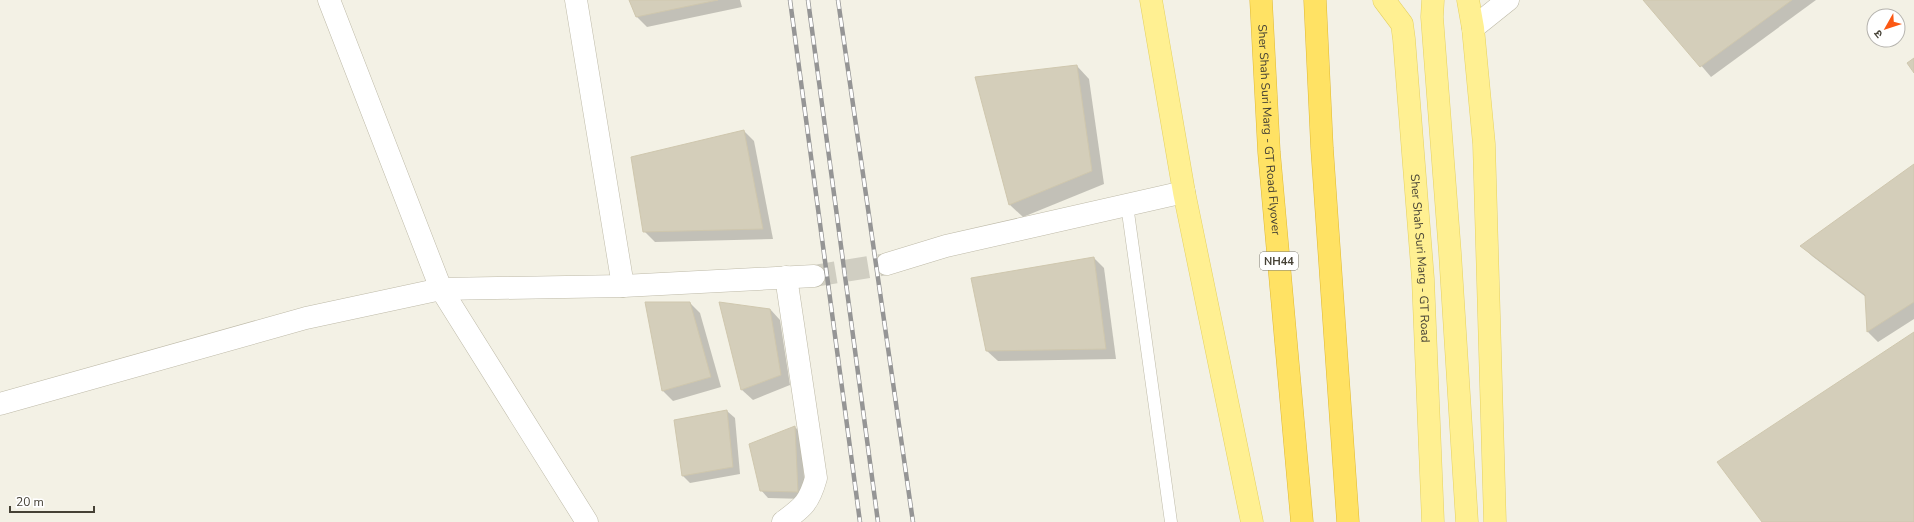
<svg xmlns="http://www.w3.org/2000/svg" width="1914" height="522" font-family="'Nunito Sans','Noto Sans Devanagari',sans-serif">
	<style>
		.shadow { fill: #0003 }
		.building { fill: #d4ceba; stroke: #cfc7ae }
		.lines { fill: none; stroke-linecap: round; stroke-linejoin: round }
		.street-tunnel { stroke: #d0cec2; stroke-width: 22; stroke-dasharray: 22 11; stroke-linecap: butt }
		.lane-casing { stroke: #bebaa8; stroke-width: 13 }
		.street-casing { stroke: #bebaa8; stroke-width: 23 }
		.primary-casing { stroke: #e5d161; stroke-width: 23 }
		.highway-casing { stroke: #dfb933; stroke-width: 23 }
		.lane { stroke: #fff; stroke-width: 12 }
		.street { stroke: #fff; stroke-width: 22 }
		.primary { stroke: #fff092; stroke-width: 22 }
		.highway { stroke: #ffe264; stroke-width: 22 }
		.rail-casing { stroke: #959595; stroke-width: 4.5 }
		.rail { stroke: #fff; stroke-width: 3; stroke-dasharray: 9; stroke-linecap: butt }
		.labels { text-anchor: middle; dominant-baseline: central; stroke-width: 3.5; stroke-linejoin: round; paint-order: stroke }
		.shield { fill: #fff; stroke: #7d7a72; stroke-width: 1 }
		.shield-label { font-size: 11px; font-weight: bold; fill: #454135 }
		.street-label { font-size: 12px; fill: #454135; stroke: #fff }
	</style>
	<rect width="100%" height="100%" fill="#f3f1e5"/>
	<g class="shadow">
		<path d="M630 0H740L742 7 647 27 636 16Z"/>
		<path d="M1645 0H1816L1711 77Z"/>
		<path d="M1077 66 1089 79 1104 184 1023 217 1010 205 976 78Z"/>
		<path d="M744 131 754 141 773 239 655 242 644 231Z"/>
		<path d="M1914 165V319L1878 342 1868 332 1866 297 1812 256 1802 246Z"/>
		<path d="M1094 258 1104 268 1116 359 998 361 987 351Z"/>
		<path d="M646 303H690L700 313 721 387 673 401 663 391Z"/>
		<path d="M721 304 770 309 780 320 790 385 753 400 742 390Z"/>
		<path d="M727 411 735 418 740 474 690 483 683 476 675 420Z"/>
		<path d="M795 427 802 434 805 499 768 498 761 490Z"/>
	</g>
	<g class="building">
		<path d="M629 0H718L636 17Z"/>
		<path d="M1643 0H1792L1700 67Z"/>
		<path d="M1914 58V73L1907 63Z"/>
		<path d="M1077 65 1092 171 1009 205 975 77Z"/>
		<path d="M744 130 763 229 643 232 631 157Z"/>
		<path d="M1914 164V302L1867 332 1865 295 1800 246Z"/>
		<path d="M1094 257 1106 349 986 351 971 278Z"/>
		<path d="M645 302H690L711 377 662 391Z"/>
		<path d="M719 302 770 309 781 375 741 390Z"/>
		<path d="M1914 332V522H1762L1717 462Z"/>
		<path d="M727 410 733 467 682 476 674 420Z"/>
		<path d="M795 426 798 492 760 491 749 444Z"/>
	</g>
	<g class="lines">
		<path class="street-tunnel" d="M814 276 887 264"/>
		<g class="lane-casing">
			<path id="lane" d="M1127 205 1171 522"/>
		</g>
		<g class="street-casing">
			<g id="street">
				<path d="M576 0 623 286"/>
				<path d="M1473 28 1508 0"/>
				<path d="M887 264 946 246 1184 192"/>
				<path d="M441 289 623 286 814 276"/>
				<path d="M441 289 587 522"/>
				<path d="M0 404 306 318 441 289 329 0"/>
				<path d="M783 522C803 507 809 503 816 478L786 277"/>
			</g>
		</g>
		<g class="primary-casing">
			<g id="primary">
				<path d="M1151 0 1184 192 1252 522"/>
				<path id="s1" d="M1384 0 1402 24 1404 39 1423 279 1433 522"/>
				<path d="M1433 0 1432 17 1450 253 1467 522"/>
				<path d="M1468 0 1473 28 1484 144 1495 522"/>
			</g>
		</g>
		<g class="highway-casing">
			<g id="highway">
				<path id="s2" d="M1261 0 1269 152 1302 522"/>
				<path d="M1315 0 1322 148 1348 522"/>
			</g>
		</g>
		<use href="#lane" class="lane"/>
		<use href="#street" class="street"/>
		<use href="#primary" class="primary"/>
		<use href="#highway" class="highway"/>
		<g class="rail-casing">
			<g id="rail">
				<path d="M790 0 860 522"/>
				<path d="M808 0 878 522"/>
				<path d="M838 0 913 522"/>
			</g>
		</g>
		<use href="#rail" class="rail"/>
	</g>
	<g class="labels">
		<rect class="shield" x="1260" y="252" width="38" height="18" rx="3"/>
		<g class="shield-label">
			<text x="1279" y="261">NH44</text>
		</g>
		<g class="street-label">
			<text stroke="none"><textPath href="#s2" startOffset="130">Sher Shah Suri Marg - GT Road Flyover</textPath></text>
			<text stroke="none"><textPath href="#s1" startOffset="265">Sher Shah Suri Marg - GT Road</textPath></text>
		</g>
	</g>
	<g transform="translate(1886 28) rotate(231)"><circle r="19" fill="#ffffff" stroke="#b5b3ae"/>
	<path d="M0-3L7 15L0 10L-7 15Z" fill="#fc5813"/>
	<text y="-6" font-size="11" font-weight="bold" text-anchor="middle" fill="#454135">उ</text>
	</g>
	<path d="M10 506v6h84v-6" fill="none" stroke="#454135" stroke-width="2"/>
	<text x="16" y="506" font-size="12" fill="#454135" stroke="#ffffff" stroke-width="3" paint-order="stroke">20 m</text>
</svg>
